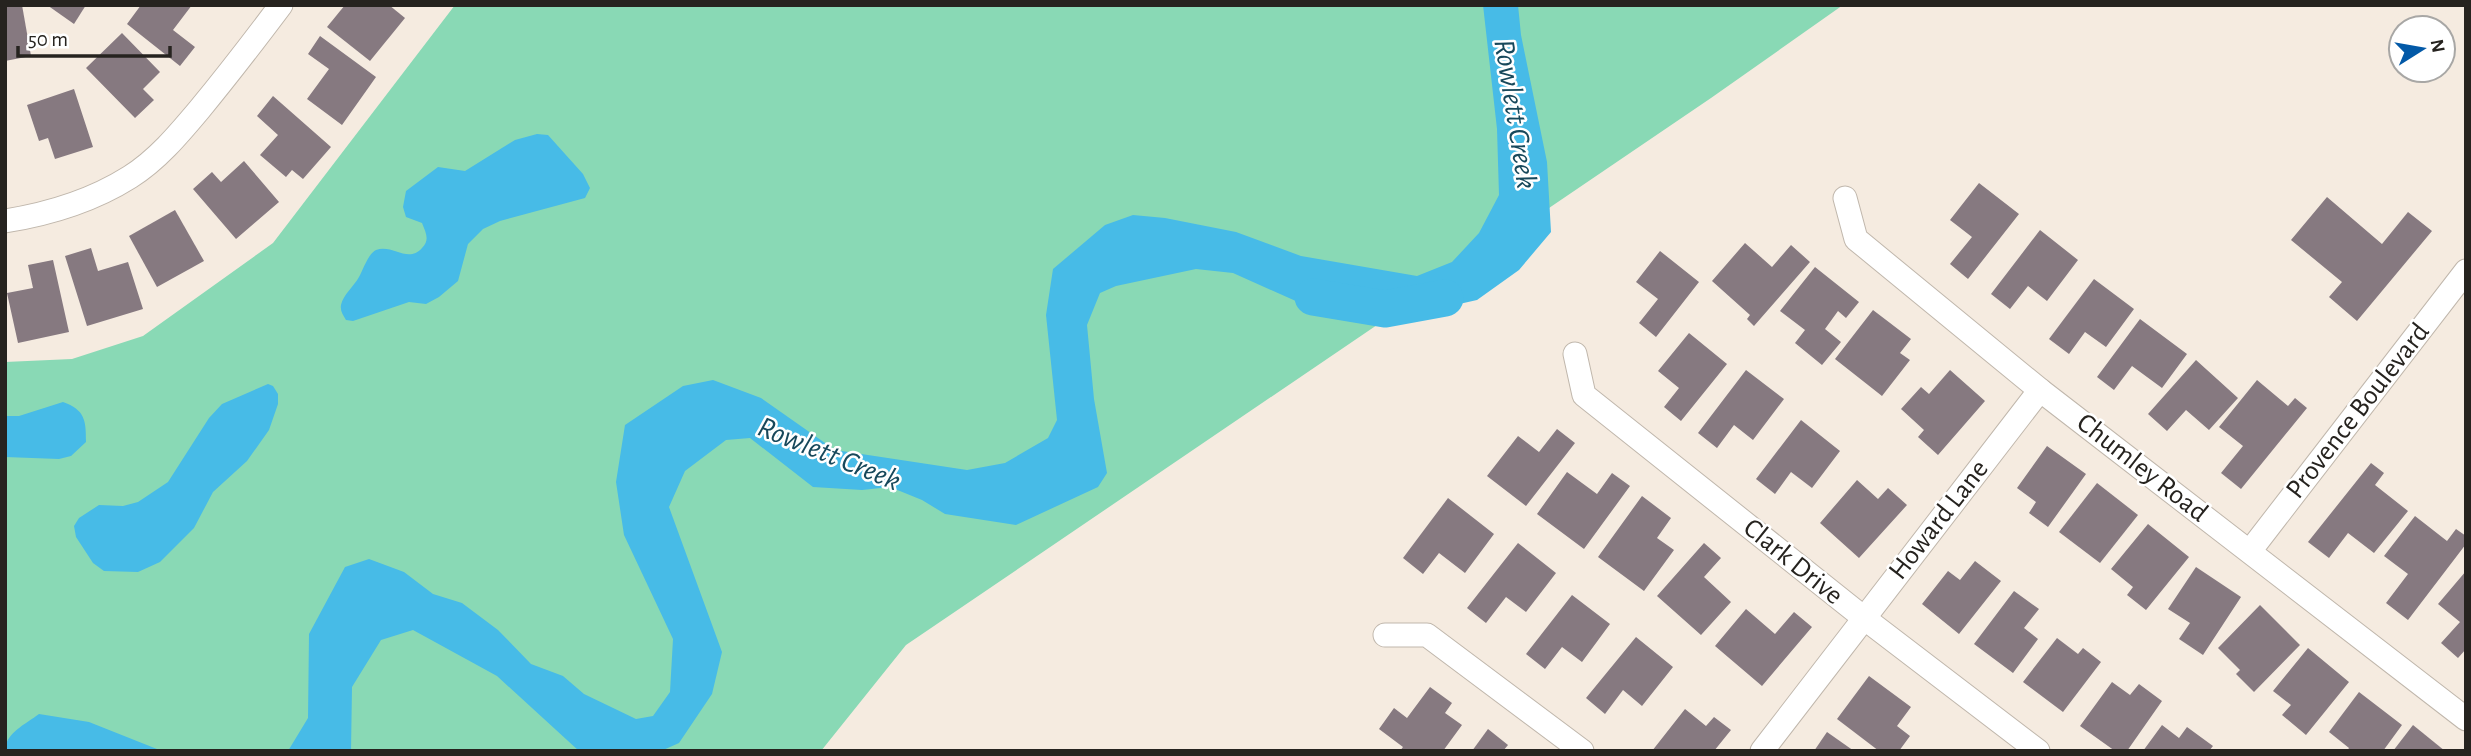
<svg xmlns="http://www.w3.org/2000/svg" width="2471" height="756" font-family="'Alegreya Sans',sans-serif">
	<style>
		.green { fill: #89d9b5 }
		.water { fill: #47bbe7 }
		.lines { fill: none; stroke-linecap: round; stroke-linejoin: round }
		.river { stroke: #47bbe7; stroke-width: 37 }
		.building { fill: #867980 }
		.minor-casing { stroke: #c0b7ac; stroke-width: 25 }
		.minor { stroke: #fff; stroke-width: 23 }
		.labels { text-anchor: middle; dominant-baseline: central; stroke-width: 5; stroke-linejoin: round; paint-order: stroke }
		.street-label { font-size: 28px; fill: #26231f; stroke: #fff }
		.water-label { font-size: 30px; font-style: italic; fill: #17485b; stroke: #fff }
	</style>
	<rect width="100%" height="100%" fill="#f5ebe0"/>
	<path class="green" d="M455 5H1843L1711 98 906 645 821 751H5V362L72 359 143 336 273 243Z"/>
	<g class="water">
		<path d="M1483 5H1518L1521 35 1547 162 1551 232 1519 270 1477 300 1437 309 1298 302 1233 273 1196 269 1116 286 1100 293 1087 325 1094 399 1107 473 1098 487 1016 525 945 514 922 500 890 487 862 490 813 487 750 438 726 440 685 471 669 507 722 652 712 694 679 743 661 751H579L497 676 413 630 381 640 352 687 351 751H288L308 718 309 634 345 567 369 559 404 572 433 594 462 603 498 630 531 664 563 676 584 694 636 719 653 716 670 692 673 639 624 535 616 482 625 425 683 386 713 380 761 398 835 450 967 470 1005 463 1048 438 1057 420 1046 315 1053 269 1105 225 1133 215 1165 218 1236 232 1301 256 1417 276 1452 262 1479 233 1499 195 1497 129Z"/>
		<path d="M537 134 548 135 583 174 590 188 585 198 500 221 483 229 468 244 458 281 439 297 426 304 409 302 353 321 346 320C343 315 340 311 341 305 343 295 354 286 359 277 363 270 368 254 376 250 393 244 408 264 422 248 430 240 426 233 422 223L406 217 403 207 406 191 438 167 465 171 515 140Z"/>
		<path d="M268 384 273 386 278 394V404L269 430 247 461 213 492 194 528 160 562 138 572 104 571 93 563 76 537 74 526 79 518 99 505 123 506 138 502 168 482 209 418 222 404Z"/>
		<path d="M63 402C85 410 86 420 86 442L71 456 59 459 5 457V416H19Z"/>
		<path d="M39 714 89 722 162 751H5C5 733 26 724 39 714Z"/>
	</g>
	<g class="lines">
		<path class="river" d="M1313 297 1385 309 1445 298"/>
	</g>
	<g class="building">
		<path d="M5 5H22L31 56 5 61Z"/>
		<path d="M47 5H86L74 24Z"/>
		<path d="M141 5H192L173 30 195 47 180 66 127 24Z"/>
		<path d="M345 5H389L405 18 370 61 327 27Z"/>
		<path d="M122 33 160 72 143 89 154 100 135 118 86 68Z"/>
		<path d="M320 36 376 77 342 125 307 99 329 69 308 54Z"/>
		<path d="M74 89 93 147 55 159 48 138 39 141 27 105Z"/>
		<path d="M273 96 331 147 303 179 292 170 286 177 260 155 278 135 257 116Z"/>
		<path d="M244 161 279 202 236 239 193 189 212 172 221 182Z"/>
		<path d="M1979 183 2019 214 1968 279 1950 264 1972 237 1950 220Z"/>
		<path d="M2327 197 2382 244 2408 212 2432 231 2357 321 2329 297 2342 282 2291 240Z"/>
		<path d="M175 210 204 261 157 287 129 236Z"/>
		<path d="M2040 230 2078 260 2047 301 2028 286 2010 309 1991 294Z"/>
		<path d="M1745 243 1772 267 1791 245 1810 262 1754 326 1747 319 1750 315 1712 281Z"/>
		<path d="M91 248 98 271 128 262 143 309 87 326 65 256Z"/>
		<path d="M1660 251 1699 282 1656 337 1639 323 1658 299 1636 282Z"/>
		<path d="M53 260 69 332 18 343 7 293 33 288 28 265Z"/>
		<path d="M1815 267 1859 302 1846 318 1838 311 1825 329 1841 342 1822 365 1795 343 1805 330 1780 311Z"/>
		<path d="M2094 279 2134 309 2106 347 2085 332 2069 354 2049 339Z"/>
		<path d="M1873 310 1911 339 1900 353 1910 360 1882 396 1835 359Z"/>
		<path d="M2140 319 2187 354 2162 388 2132 366 2114 390 2097 377Z"/>
		<path d="M1689 333 1727 364 1681 421 1664 407 1679 388 1658 371Z"/>
		<path d="M2196 360 2238 398 2209 430 2186 410 2167 431 2148 414Z"/>
		<path d="M1746 370 1784 399 1753 440 1734 425 1717 448 1698 433Z"/>
		<path d="M1950 370 1985 401 1938 455 1918 437 1924 430 1901 409 1921 387 1929 394Z"/>
		<path d="M2257 380 2288 406 2295 398 2307 408 2241 489 2221 473 2243 446 2219 427Z"/>
		<path d="M1801 420 1840 451 1812 488 1791 472 1775 494 1756 479Z"/>
		<path d="M1557 429 1575 443 1526 506 1487 476 1518 436 1539 452Z"/>
		<path d="M2047 446 2086 474 2048 527 2029 513 2036 502 2017 488Z"/>
		<path d="M2371 463 2384 473 2375 485 2408 511 2374 553 2348 533 2329 558 2308 542Z"/>
		<path d="M1567 472 1597 494 1612 473 1630 486 1584 549 1537 514Z"/>
		<path d="M1857 480 1878 499 1888 488 1907 505 1859 558 1820 523Z"/>
		<path d="M2097 483 2138 515 2100 563 2059 532Z"/>
		<path d="M1642 496 1671 518 1657 538 1674 550 1644 591 1598 557Z"/>
		<path d="M1448 498 1494 534 1465 573 1439 553 1423 574 1403 558Z"/>
		<path d="M2415 516 2447 541 2456 529 2466 536V544L2408 620 2386 603 2408 574 2384 556Z"/>
		<path d="M2148 524 2189 557 2146 610 2127 595 2133 587 2111 569Z"/>
		<path d="M1518 543 1556 573 1526 612 1506 597 1486 623 1467 608Z"/>
		<path d="M1704 543 1721 558 1704 577 1731 602 1701 635 1657 596Z"/>
		<path d="M1975 561 2001 581 1959 634 1922 604 1948 571 1960 580Z"/>
		<path d="M2196 567 2241 597 2203 655 2179 639 2190 623 2168 609Z"/>
		<path d="M2466 571V649L2458 658 2441 643 2460 622 2438 604Z"/>
		<path d="M2014 591 2039 609 2024 628 2038 639 2013 673 1974 644Z"/>
		<path d="M1572 595 1610 624 1582 662 1562 647 1545 669 1526 654Z"/>
		<path d="M2260 605 2300 645 2254 692 2236 674 2240 670 2218 648Z"/>
		<path d="M1746 609 1775 634 1794 612 1812 627 1762 686 1715 646Z"/>
		<path d="M1636 637 1673 667 1642 706 1623 690 1605 714 1586 698Z"/>
		<path d="M2057 638 2078 654 2083 648 2101 662 2063 712 2023 682Z"/>
		<path d="M2308 648 2349 682 2306 735 2282 715 2291 705 2273 691Z"/>
		<path d="M1869 676 1911 707 1897 726 1910 736 1899 751H1879L1837 719Z"/>
		<path d="M2112 682 2130 695 2139 684 2162 701 2127 751H2115L2080 726Z"/>
		<path d="M1430 687 1452 703 1445 713 1462 725 1443 751H1400L1403 747 1379 729 1394 708 1407 718Z"/>
		<path d="M2359 692 2402 725 2383 751H2347L2349 748 2329 732Z"/>
		<path d="M1685 709 1706 726 1714 717 1731 730 1714 751H1652Z"/>
		<path d="M2162 725 2179 738 2187 727 2213 746 2209 751H2143Z"/>
		<path d="M2413 725 2445 751H2393Z"/>
		<path d="M1488 729 1508 745 1503 751H1472Z"/>
		<path d="M1827 732 1854 751H1814Z"/>
	</g>
	<g class="lines">
		<g class="minor-casing">
			<g id="minor">
				<path d="M1845 198 1856 239 2040 390 2466 719"/>
				<path d="M5 221C49 214 92 201 130 177 157 160 178 135 199 110 227 76 254 41 281 5"/>
				<path d="M1575 354 1584 395 1864 618 2038 751"/>
				<path d="M2250 551 2466 271"/>
				<path d="M1385 635H1427L1582 751"/>
				<path d="M1762 751 2040 390"/>
			</g>
		</g>
		<use href="#minor" class="minor"/>
	</g>
	<g class="labels">
		<g class="street-label">
			<text transform="translate(2358 411) rotate(-52)">Provence Boulevard</text>
			<text transform="translate(2142 468) rotate(38)">Chumley Road</text>
			<text transform="translate(1939 520) rotate(-52)">Howard Lane</text>
			<text transform="translate(1793 562) rotate(39)">Clark Drive</text>
		</g>
		<g class="water-label">
			<text transform="translate(1515 114) rotate(81)">Rowlett Creek</text>
			<text transform="translate(829 454) rotate(22)">Rowlett Creek</text>
		</g>
	</g>
	<rect width="2471" height="756" fill="none" stroke="#26231f" stroke-width="14"/>
	<g transform="translate(2422 49) rotate(79)"><circle r="33" fill="#ffffff" stroke="#a8a7a5" stroke-width="2"/>
	<path d="M0-5L12 26L0 18L-12 26Z" fill="#0359a7"/>
	<text y="-10" font-size="19" font-weight="bold" text-anchor="middle" fill="#26231f">N</text>
	</g>
	<path d="M18 46v10h152v-10" fill="none" stroke="#26231f" stroke-width="3.5"/>
	<text x="28" y="46" font-size="21" fill="#26231f" stroke="#ffffff" stroke-width="5" paint-order="stroke">50 m</text>
</svg>
